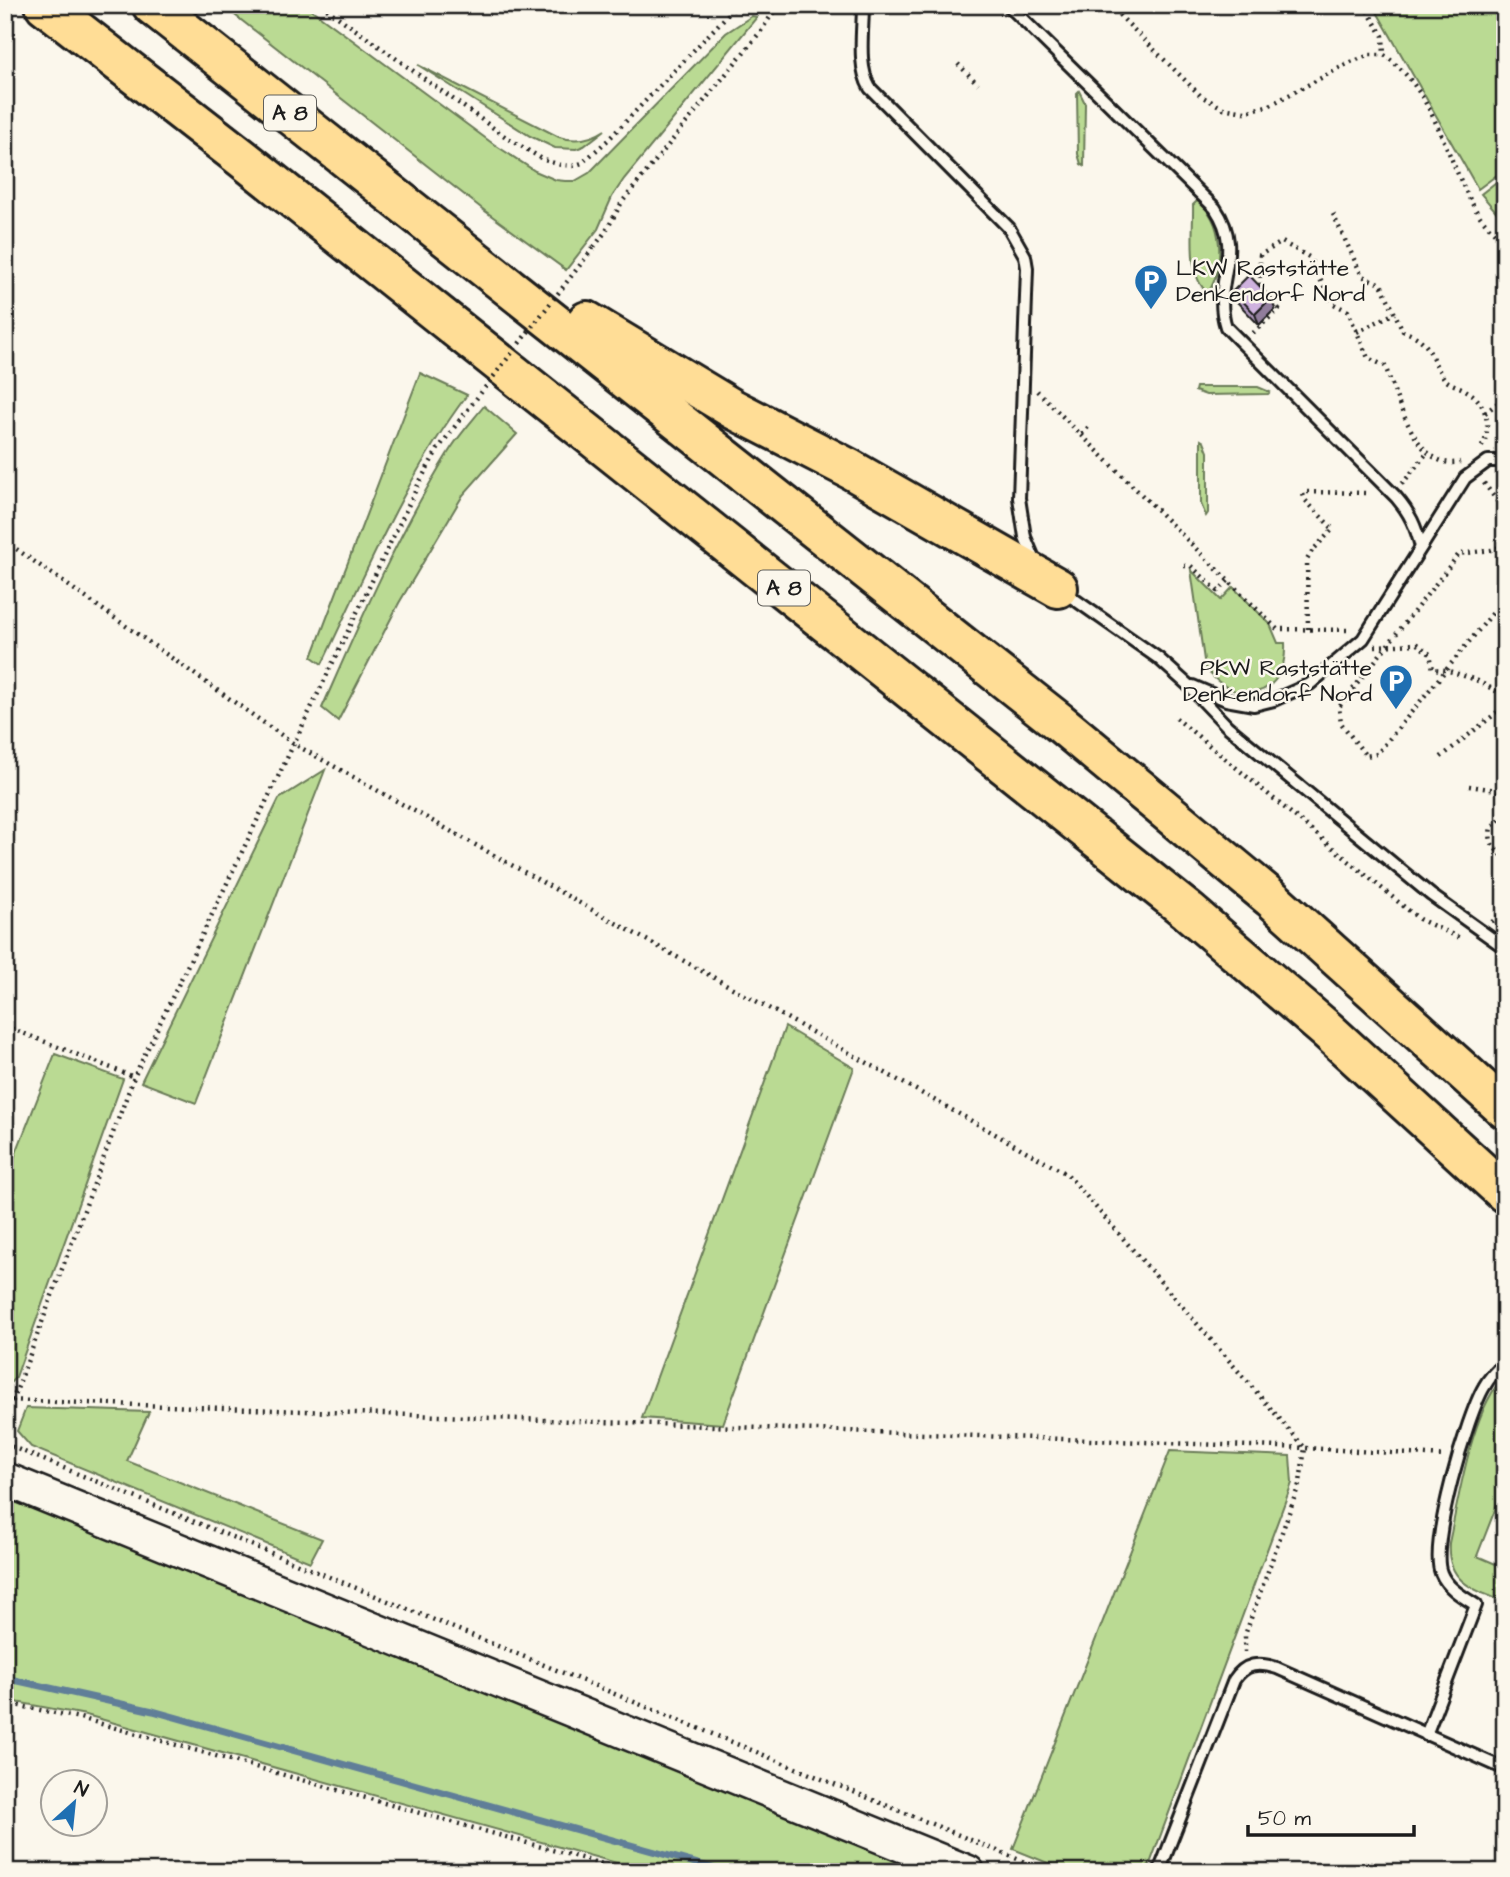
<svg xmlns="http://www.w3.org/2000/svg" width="1510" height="1877" font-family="'Architects Daughter',sans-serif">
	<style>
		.green { fill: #bada93; stroke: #6b7b58; stroke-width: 2 }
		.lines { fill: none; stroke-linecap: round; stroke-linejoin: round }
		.stream { stroke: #607e98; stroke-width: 7 }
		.service-casing { stroke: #1c1c1c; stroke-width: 16 }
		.secondary-casing { stroke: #1c1c1c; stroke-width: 37 }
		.motorway-casing { stroke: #1c1c1c; stroke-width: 44 }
		.path { stroke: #1c1c1c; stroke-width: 4.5; stroke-dasharray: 2 5; stroke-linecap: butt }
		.service { stroke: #fbf7ec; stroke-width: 10 }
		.secondary { stroke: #fbf7ec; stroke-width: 32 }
		.motorway { stroke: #ffdd96; stroke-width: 38 }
		.path-bridge { stroke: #1c1c1c; stroke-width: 4.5; stroke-dasharray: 2 5; stroke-linecap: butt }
		.wall { fill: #b299c0; stroke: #1c1c1c; stroke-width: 2 }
		.shaded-wall { fill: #917d9c; stroke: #1c1c1c; stroke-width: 2 }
		.building { fill: #cfb2df; stroke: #1c1c1c; stroke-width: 2 }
		.labels { text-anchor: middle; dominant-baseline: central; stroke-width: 5; stroke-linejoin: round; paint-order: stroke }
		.shield { fill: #fbf7ec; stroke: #5f5e5a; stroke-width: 2 }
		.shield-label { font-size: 21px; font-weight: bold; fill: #1c1c1c }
		.poi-label { font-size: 23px; fill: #1c1c1c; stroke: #fbf7ec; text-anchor: start }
	</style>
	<rect width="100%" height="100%" fill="#fbf7ec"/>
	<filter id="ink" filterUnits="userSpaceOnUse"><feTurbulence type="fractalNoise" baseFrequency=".0143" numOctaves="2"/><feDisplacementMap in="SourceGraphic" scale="14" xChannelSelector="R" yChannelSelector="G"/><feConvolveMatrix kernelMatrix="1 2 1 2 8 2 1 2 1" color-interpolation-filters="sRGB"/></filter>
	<g filter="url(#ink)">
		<g class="green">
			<path d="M222 5H305L492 143 535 171 556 180 565 181H575L589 173 726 33 752 16 757 17 624 179 612 197 598 229 566 270 485 211Z"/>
			<path d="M1373 5H1505V169L1478 189Z"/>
			<path d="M418 65 559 137C575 142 590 140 605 130L584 146 576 149 555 148 530 136Z"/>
			<path d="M1079 91 1085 103 1084 166 1081 164 1078 154 1077 93Z"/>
			<path d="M1505 175V222L1481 194Z"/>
			<path d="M1197 201C1224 220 1225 267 1208 293 1186 276 1194 230 1193 205Z"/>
			<path d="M420 373 467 395C406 476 366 573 322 664L312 657Z"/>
			<path d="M1196 387H1258L1270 392 1268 394 1206 395 1195 391Z"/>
			<path d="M484 406 517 434 463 495 399 603 338 721 322 708C360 622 398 533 448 453 458 436 472 421 484 406Z"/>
			<path d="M1201 440 1204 442 1208 452V513L1206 516 1201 504Z"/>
			<path d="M1191 570 1221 600 1233 587 1270 624 1278 643H1285C1288 699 1234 709 1205 667Z"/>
			<path d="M325 770 196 1103 141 1082 279 799Z"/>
			<path d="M785 1027 854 1068 723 1424 642 1418Z"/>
			<path d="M55 1054 123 1079 16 1377 5 1388V1181Z"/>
			<path d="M1505 1376V1484L1477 1556 1505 1568V1602C1474 1590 1446 1582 1449 1543 1459 1498 1472 1407 1505 1376Z"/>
			<path d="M26 1408 149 1412 127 1461 322 1539 310 1562 31 1447 17 1431Z"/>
			<path d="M1170 1451 1290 1456 1292 1483 1148 1869 1146 1872H1070L1013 1849Z"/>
			<path d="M5 1496 939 1872H649L86 1715 5 1700Z"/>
		</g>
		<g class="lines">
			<path class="stream" d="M5 1678 153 1711 727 1872"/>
			<g class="service-casing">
				<g id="service">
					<path d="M863 5C863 31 857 66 870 88L1009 228 1025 256 1027 268 1019 498 1025 537 1036 563"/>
					<path d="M1008 5 1215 208C1246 254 1211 280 1226 327L1396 497C1410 513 1416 527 1421 547"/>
					<path d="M1064 592 1158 658 1187 684 1227 726 1431 895 1505 948"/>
					<path d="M1193 686 1226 700 1254 705 1274 700 1310 684 1363 639 1465 478 1488 461H1505"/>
					<path d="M1426 1735 1476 1605C1463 1597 1447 1588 1441 1573 1429 1545 1467 1416 1484 1387 1489 1378 1496 1370 1505 1363"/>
					<path d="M1159 1872 1234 1680C1245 1663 1259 1662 1277 1668L1505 1769"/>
				</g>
			</g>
			<g class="secondary-casing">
				<path id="secondary" d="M5 1479 968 1872"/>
			</g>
			<g class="motorway-casing">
				<g id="motorway">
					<path d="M45 5 242 158 1188 911 1327 1030 1505 1193"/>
					<path d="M152 5 1059 722 1271 898 1505 1109"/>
					<path d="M587 321 733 409 850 469 1058 588"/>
				</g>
			</g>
			<g class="path">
				<path d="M321 5 506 137 544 160 561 165 573 166 582 163 608 140 737 5"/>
				<path d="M1109 5 1201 96 1223 108 1245 112 1270 105 1351 62 1370 55H1384C1435 90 1446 161 1477 212 1484 223 1496 234 1505 245"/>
				<path d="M1364 5 1383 36 1384 55"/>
				<path d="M958 64 978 84"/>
				<path d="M1333 214 1362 276 1381 284 1403 331C1434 342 1427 355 1444 378 1449 385 1460 386 1467 391 1487 402 1493 429 1481 448"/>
				<path d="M594 247 606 231 622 202 761 31 778 5"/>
				<path d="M1262 291 1260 289V255L1282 242 1309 257 1332 303 1348 311 1368 358 1385 366C1397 396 1416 472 1460 462"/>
				<path d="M1357 332 1395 313"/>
				<path d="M1253 333 1279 309 1270 300"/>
				<path d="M1037 391 1277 629 1350 630"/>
				<path d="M1485 413 1505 397"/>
				<path d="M1082 434 1091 424"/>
				<path d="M1484 483 1505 512"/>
				<path d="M1402 484 1427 453"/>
				<path d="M5 541 294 744 1067 1174 1305 1448 1300 1482 1245 1635V1652"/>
				<path d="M1505 545 1491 550 1459 554 1339 707 1341 723 1366 756 1377 754 1505 598"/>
				<path d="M1184 566H1191L1218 591 1230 579"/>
				<path d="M1308 629 1307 560 1312 551 1333 529 1305 500 1303 494 1306 492 1368 493"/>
				<path d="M1375 646 1417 644 1430 654 1433 669 1446 670 1476 680 1505 696"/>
				<path d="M1176 718 1419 919 1462 939"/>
				<path d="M1441 757 1505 706"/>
				<path d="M1469 786 1497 790 1505 798"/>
				<path d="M1505 815 1491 827C1488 843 1494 848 1505 858"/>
				<path d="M1492 922 1505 910"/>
				<path d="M5 1026 134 1077"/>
				<path d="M5 1400 1305 1448 1445 1456"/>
				<path d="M5 1421 134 1077 420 481 438 449 459 421"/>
				<path d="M5 1444 1049 1872"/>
				<path d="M5 1703 80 1718 631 1872"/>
			</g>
			<use href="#service" class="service"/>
			<use href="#secondary" class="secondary"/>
			<use href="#motorway" class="motorway"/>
			<path class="path-bridge" d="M459 421 594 247"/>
		</g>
		<path class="wall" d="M1233 291 1271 298 1275 309 1259 325 1237 302Z"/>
		<path class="shaded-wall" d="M1271 298 1275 309 1259 325 1255 314Z"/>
		<path class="building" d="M1249 275 1271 298 1255 314 1233 291Z"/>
	</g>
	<defs>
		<g id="parking-pin" transform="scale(1.75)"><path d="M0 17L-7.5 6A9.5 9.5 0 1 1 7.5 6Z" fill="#1f6fb2" stroke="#fbf7ec"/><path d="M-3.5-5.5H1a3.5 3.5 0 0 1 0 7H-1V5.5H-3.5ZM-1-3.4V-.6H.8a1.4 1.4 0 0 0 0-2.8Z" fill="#fff"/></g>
	</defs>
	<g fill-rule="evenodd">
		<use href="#parking-pin" x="1151" y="281"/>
		<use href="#parking-pin" x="1396" y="681"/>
	</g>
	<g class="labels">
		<g class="shield">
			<rect x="264" y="95.5" width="52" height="35" rx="5"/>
			<rect x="758" y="570.5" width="52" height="35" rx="5"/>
		</g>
		<g class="shield-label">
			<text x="290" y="113">A 8</text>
			<text x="784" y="588">A 8</text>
		</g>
		<g class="poi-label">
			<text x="1176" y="268">LKW Raststätte<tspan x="1176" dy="26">Denkendorf Nord</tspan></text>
			<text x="1372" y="668" text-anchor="end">PKW Raststätte<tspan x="1372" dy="26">Denkendorf Nord</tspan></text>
		</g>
	</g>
	<rect width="1510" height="1877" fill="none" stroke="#fbf7ec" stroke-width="28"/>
	<rect x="14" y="14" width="1482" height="1849" fill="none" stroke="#1c1c1c" stroke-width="2.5" filter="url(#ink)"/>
	<g transform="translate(74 1803) rotate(27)"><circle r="33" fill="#fbf7ec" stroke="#a29f99" stroke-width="2"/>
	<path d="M0-5L12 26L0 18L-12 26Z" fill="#1f6fb2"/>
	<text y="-10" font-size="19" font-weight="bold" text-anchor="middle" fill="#1c1c1c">N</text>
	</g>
	<path d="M1248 1825v10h166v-10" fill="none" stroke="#1c1c1c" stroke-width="3.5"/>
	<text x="1258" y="1825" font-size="21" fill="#1c1c1c" stroke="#fbf7ec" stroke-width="5" paint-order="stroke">50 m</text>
</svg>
